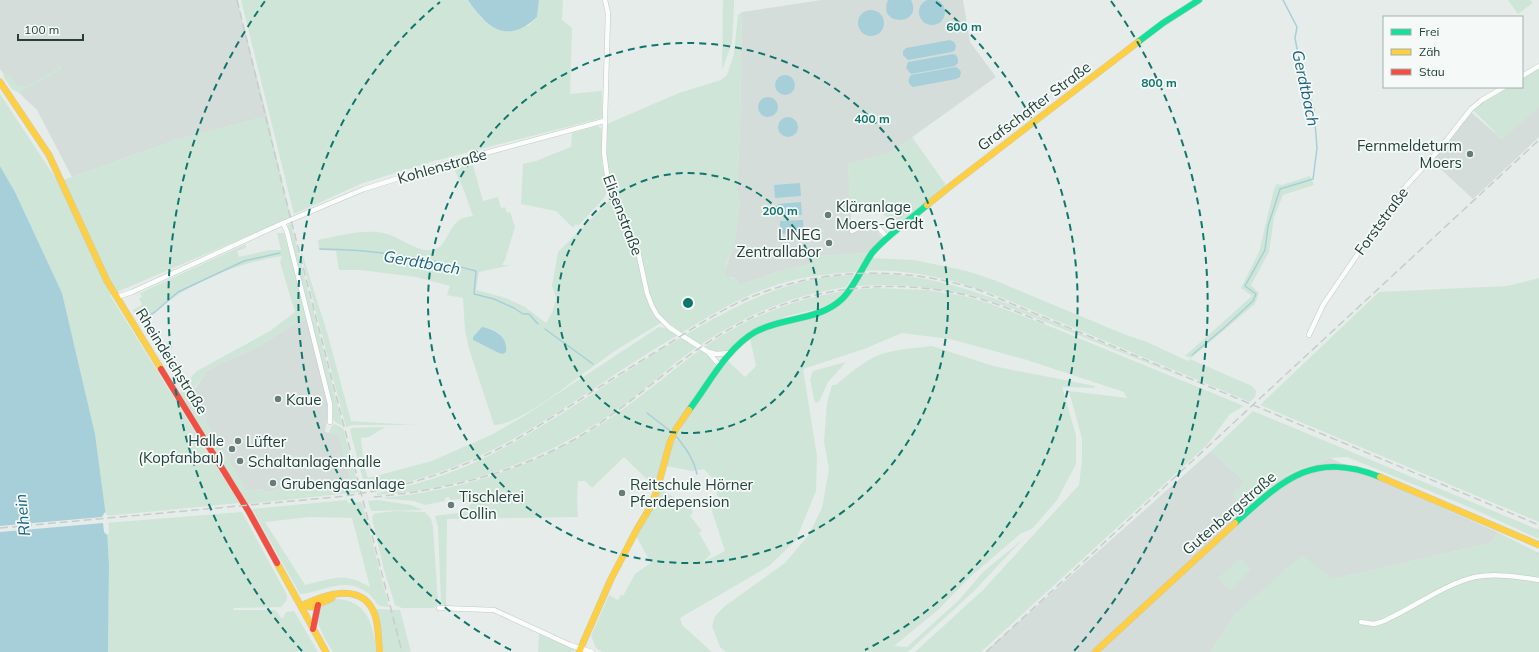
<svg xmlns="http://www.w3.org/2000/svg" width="1539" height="652" font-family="Mulish,sans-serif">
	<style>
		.built { fill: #d4ddda }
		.green { fill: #cfe5d7; fill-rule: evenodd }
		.water { fill: #a7cfda }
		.pier { fill: #e6ece9 }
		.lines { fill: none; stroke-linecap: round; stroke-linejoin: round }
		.stream { stroke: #a7cfda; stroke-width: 1.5 }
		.street-casing { stroke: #c3c9c6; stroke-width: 5.5 }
		.fast-casing { stroke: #c2c9c7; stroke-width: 7 }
		.slow-casing { stroke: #c2c9c7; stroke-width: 7 }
		.jam-casing { stroke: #c2c9c7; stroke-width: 7 }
		.street { stroke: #fbfcfc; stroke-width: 4.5 }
		.fast { stroke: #16e098; stroke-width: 6 }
		.slow { stroke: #ffcf43; stroke-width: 6 }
		.jam { stroke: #f24e42; stroke-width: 6 }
		.rail { stroke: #c8cccb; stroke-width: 1.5; stroke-dasharray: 8 4; stroke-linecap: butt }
		.ring { fill: none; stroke: #0f766e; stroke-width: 2; stroke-dasharray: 7 5 }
		.poi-dot { fill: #677c78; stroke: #f5faf8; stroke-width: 1.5 }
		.labels { text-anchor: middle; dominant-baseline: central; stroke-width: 3.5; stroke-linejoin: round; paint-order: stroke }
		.street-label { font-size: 15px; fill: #23403b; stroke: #f5faf8 }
		.poi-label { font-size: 15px; fill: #23403b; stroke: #f5faf8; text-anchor: start }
		.water-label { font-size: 16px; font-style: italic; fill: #1b647e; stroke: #f5faf8 }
		.centre { fill: #0f766e; stroke: #f5faf8; stroke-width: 2 }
		.ring-label { font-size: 12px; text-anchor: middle; font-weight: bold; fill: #0f766e; stroke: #f5faf8; stroke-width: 3.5; stroke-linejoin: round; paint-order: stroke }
	</style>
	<rect width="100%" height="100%" fill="#e6ece9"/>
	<g class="built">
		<path d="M0 0H237L267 116 173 141 72 177 37 110 13 87 0 69Z"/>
		<path d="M821 0H963L970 42 996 77 890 153 848 164 852 233 867 226 872 227 876 229 882 238 868 253 819 256 810 264 779 271 740 285 734 278 726 276 724 273 728 260 734 247 740 202 737 190 740 129 742 12Z"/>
		<path d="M1539 106V137L1473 199 1432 161 1452 138 1471 112 1502 139Z"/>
		<path d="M308 319 329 406 325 432 339 435 351 481 288 487 265 493 263 489 244 491 205 420 206 417 194 397V390L207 371 217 365 258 347 295 323Z"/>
		<path d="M1211 451 1244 481 1243 511 1284 476 1330 458 1497 532 1491 543 1333 579 1236 613 1211 652H985Z"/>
	</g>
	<g class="green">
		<path d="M241 0H468L482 19 528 26 537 17 539 0H563L562 20 572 28 570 94 602 91V118L434 161 363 183 294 214Z"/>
		<path d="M723 0H734V5L732 43 722 70Z"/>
		<path d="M1508 0H1530L1533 3 1518 14Z"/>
		<path d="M742 12 740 129 737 189 740 202 734 247 726 263 725 275 737 280 740 285 779 271 810 264 819 256 868 253 856 272C836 273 817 275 798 279 757 288 718 310 682 333L665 320C643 334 619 347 598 363 575 379 520 425 494 425L469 349 465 330 463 298 447 295 450 286 416 277 361 270H339L336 251 319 250 318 240C338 236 368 228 387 234 403 238 419 255 436 249 447 245 449 225 461 219 464 217 469 217 473 216L463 188 453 167 472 162 483 201 498 197 501 208 505 207 507 213 510 212 515 227 505 260 502 265H511L479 272 476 290 506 298 525 307 546 323 552 313 556 298 552 286 558 252 615 195 612 190 606 155 607 124 679 93 721 80 727 75 734 54 738 15ZM489 328 499 333 503 354 473 340V337L479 331Z"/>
		<path d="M59 64 62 69 19 93 12 89 3 76 8 73 18 86 23 84 25 87 59 68 58 65Z"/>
		<path d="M1539 69V106L1502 139 1473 110 1483 102 1509 87H1522V79Z"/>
		<path d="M0 94 58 182 173 141 267 116 291 220 278 223 110 295 239 503 106 516 95 434 62 293 15 192 0 166Z"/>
		<path d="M597 126 602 129V164L608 190 604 198 578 226 576 224 573 228 556 211 521 204 523 164 536 161 571 147 572 133Z"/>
		<path d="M912 137 946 185 889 232V219L883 214 875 204 850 203 848 164 890 153Z"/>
		<path d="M1310 176 1314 185 1283 195 1274 217 1269 252 1251 285 1259 293 1255 304 1191 358 1185 356 1252 296 1241 288 1259 252 1274 189 1277 184 1282 185Z"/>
		<path d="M291 224 343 426C328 420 334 417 332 404L288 227V225Z"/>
		<path d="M277 233H284L308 319 295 323 258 347 217 365 207 371 195 387C190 397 201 408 206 417L205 420 244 485V491L263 489 266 493 288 487 351 481 339 435 329 433 331 427 334 424 343 428 360 492 248 504 180 394 182 386 197 371 270 331 295 312 280 262 282 256C244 262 206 276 173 298 163 304 154 313 144 320L142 315H136L133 310 142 305 139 298 142 297 140 293 246 244V248L237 251 239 257 270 250H281Z"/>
		<path d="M302 253 327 332 351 421 414 425H353L346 427 301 254Z"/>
		<path d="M872 258 914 260 967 271 994 280 1126 335 1147 342 1188 361 1190 359 1252 386 1256 391 1255 397 1250 402 1005 299C960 281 911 268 863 271Z"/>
		<path d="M861 274C936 271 1002 301 1070 329 1109 346 1148 361 1187 379L1011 308 971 295 914 286 884 285 853 286Z"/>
		<path d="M854 275 846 287C790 296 748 314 700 345L685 335C738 304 791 276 854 275Z"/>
		<path d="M1539 278V522L1260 405 1379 292 1507 286Z"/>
		<path d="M875 288 928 290 964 296 991 304 1049 326 1244 406 1230 414 1207 445 981 652H915L983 590 1079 485 1082 461V439L1069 391 1127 398 1124 392 1027 360 950 339 902 333 864 349 803 369 817 456 816 491 796 540 769 566 680 618 682 625 712 652H602L596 648 591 636 609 595 618 600 621 595 623 596 635 574 651 563 636 536 660 489 690 507 693 512 690 516 702 531 699 533 711 554 702 563 725 551 710 505 721 498 717 496 716 482 704 469 692 471 667 466 671 448 685 421 728 361 745 377 756 366 750 339 761 332 831 311 842 303 851 290Z"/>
		<path d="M844 291 836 301 821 308 787 316 750 331 728 351 715 352 704 347C746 318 793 299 844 291Z"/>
		<path d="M659 327 668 329 678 335C615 371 557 418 492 450 452 470 409 484 366 491L350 430 352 428 385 427 369 437 361 438 364 466 368 478 432 461 493 434 524 416Z"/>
		<path d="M682 337 697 347C669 366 643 392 614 412 545 461 461 490 377 495V493C412 486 446 476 478 461 550 427 613 377 682 337Z"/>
		<path d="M932 346 993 366 1095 386 1094 388 1062 387 1076 435V464L1057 500 1033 528 1020 534 970 577 938 610 894 646 907 647 960 599 983 572 1023 539 975 590 908 652H726L720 647 712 626 715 616 725 606 785 563 808 536 822 508 829 469 824 441 827 403 832 385H836C846 376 866 360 879 355 896 349 915 348 932 346Z"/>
		<path d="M701 349C708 353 715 360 715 368L669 434 656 488 624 457 592 488 585 481H578L577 500 578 517 447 519 446 607 441 602 438 527 435 516C450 513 466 516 472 501L477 500V498L450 500 449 497 445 498V501L425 505 414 501 381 498C464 491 543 464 612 417 643 396 671 371 701 349Z"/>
		<path d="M846 362 828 382 819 402 815 403 810 379 813 371Z"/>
		<path d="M1253 411 1539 530V539L1469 507 1347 457 1330 458 1285 475 1243 511 1232 493 1244 481 1211 451Z"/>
		<path d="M347 500 348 503 362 502 389 607 380 606C375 603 373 597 369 594 345 575 325 592 300 594L252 509ZM309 517 352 518 370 587C341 571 335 579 305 585L265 522Z"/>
		<path d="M377 500 411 505 423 510 371 511 368 501Z"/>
		<path d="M396 511 425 512 431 519 433 527 438 603 434 608H402L395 605 384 570 372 518 374 514 378 513Z"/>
		<path d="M242 512 287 595V600L281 607 234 608 233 610H275L278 613 280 617 283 618 286 612 294 611 318 652H108L109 564 106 523Z"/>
		<path d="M1497 532 1539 553V652H1211L1236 613 1302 555 1333 579 1491 543Z"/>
		<path d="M1240 558 1251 570 1230 590 1218 578Z"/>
		<path d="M339 599C370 603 372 626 377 652H333C328 644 318 628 318 619 317 607 329 600 339 599Z"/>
		<path d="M374 609 400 610 411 652H384L377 614Z"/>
		<path d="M539 634 575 649 574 652H538Z"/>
	</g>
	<g class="water">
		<circle cx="932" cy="12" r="13"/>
		<path d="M468 0H539L537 17C507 45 487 28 468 0Z"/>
		<path d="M888 0H911C924 26 876 27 888 0Z"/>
		<circle cx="871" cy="23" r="13"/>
		<path d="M950 40 954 42 956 46 955 50 952 52 908 60 903 55V51L906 48Z"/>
		<path d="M953 54 956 55 958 59V63L955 66 911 74 906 68 908 62Z"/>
		<path d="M955 67 958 68 961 72 960 77 956 79 913 87C908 84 907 80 911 75Z"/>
		<circle cx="785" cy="85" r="10"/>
		<circle cx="768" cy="107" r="10"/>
		<circle cx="788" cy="127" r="10"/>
		<path d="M0 166 15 192 62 293 95 434 106 516 109 564 108 652H0Z"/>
		<path d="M800 183 801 196 775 198 774 185Z"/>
		<path d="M801 202 802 215 779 216 778 204Z"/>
		<path d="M803 220 804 233 780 234V221Z"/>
		<path d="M482 327C495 329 508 337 506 352L503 354 499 353 473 340V337Z"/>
	</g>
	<path class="pier" d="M105 512 108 516 109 533 107 535 104 532 103 523 0 532V526L102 517Z"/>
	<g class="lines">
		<g class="stream">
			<path d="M320 249C370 249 429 258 476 271L474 294 494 299 514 308 523 314H529L538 324"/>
			<path d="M142 320 155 312 178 292 244 261 280 253"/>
			<path d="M545 329 593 364"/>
			<path d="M1192 355 1225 327 1253 301 1256 294 1245 286 1265 250 1268 226 1280 189 1313 179 1317 148 1314 109 1312 102 1305 91 1301 70 1295 38 1297 27 1283 0"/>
			<path d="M647 413 669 430"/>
			<path d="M677 437C686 449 694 459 697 474"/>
		</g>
		<g class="street-casing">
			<g id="street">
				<path d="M605 0 608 13 604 153 608 182 638 251 647 293 652 306 657 315 670 328 708 352 720 366"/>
				<path d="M1522 76 1539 66"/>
				<path d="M283 223 287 232 330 404V422"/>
				<path d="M852 231 869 223 875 224 888 238"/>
				<path d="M117 297 132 292 283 223 364 189 434 167 604 121"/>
				<path d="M1309 335 1323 305 1398 195 1438 151 1471 109 1482 100 1504 87"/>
				<path d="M709 352 716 354 731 353"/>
				<path d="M439 608 494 610 570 645 592 652"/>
				<path d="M1361 622 1374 624 1381 622C1413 609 1441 585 1475 577 1495 573 1519 577 1539 580"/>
			</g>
		</g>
		<g class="fast-casing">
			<g id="fast">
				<path d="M1138 42 1163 23 1199 0"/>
				<path d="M689 410C709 384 726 349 755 332 782 317 819 321 842 299 853 289 863 266 872 253 885 237 911 219 927 205"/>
				<path d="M1235 523C1283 480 1313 450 1380 477"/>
			</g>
		</g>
		<g class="slow-casing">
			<g id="slow">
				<path d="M0 82 49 155 107 281 161 369"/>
				<path d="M927 205 953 184 1138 42"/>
				<path d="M1380 477 1539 545"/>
				<path d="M277 563 326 652"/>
				<path d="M301 606C325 594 363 581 375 615 379 627 378 640 380 652"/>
				<path d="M301 606 313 607 332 598"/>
				<path d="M579 652 611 579 637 529 651 506 657 490 670 442 676 429 689 410"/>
				<path d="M1095 652 1235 523"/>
			</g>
		</g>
		<g class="jam-casing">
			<g id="jam">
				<path d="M161 369 249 512 277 563"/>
				<path d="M313 629 318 605"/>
			</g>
		</g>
		<use href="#street" class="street"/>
		<use href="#fast" class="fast"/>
		<use href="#slow" class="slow"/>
		<use href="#jam" class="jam"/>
		<g class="rail">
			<path d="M237 0 291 220 402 652"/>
			<path d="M374 497C446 490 517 473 580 436 625 409 663 372 707 343 786 290 877 274 970 296 996 303 1021 313 1046 324"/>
			<path d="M0 528 336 497C401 489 452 473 510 443 559 414 606 382 654 353 686 333 717 311 751 297 824 267 904 266 979 290L1539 525"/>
			<path d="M986 652 1539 140"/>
		</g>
	</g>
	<g class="ring">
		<circle cx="688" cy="303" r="130"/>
		<circle cx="688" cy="303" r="260"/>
		<path d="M511 650A390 390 0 0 1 440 2M936 2A390 390 0 0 1 865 650"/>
		<path d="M302 651A520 520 0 0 1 265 1M1111 1A520 520 0 0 1 1074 651"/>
	</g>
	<g class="poi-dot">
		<circle cx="1470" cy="154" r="4"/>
		<circle cx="828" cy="215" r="4"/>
		<circle cx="829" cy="243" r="4"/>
		<circle cx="278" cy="399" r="4"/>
		<circle cx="238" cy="441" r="4"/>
		<circle cx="232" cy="449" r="4"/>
		<circle cx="240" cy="461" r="4"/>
		<circle cx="273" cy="483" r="4"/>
		<circle cx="622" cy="493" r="4"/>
		<circle cx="451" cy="505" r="4"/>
	</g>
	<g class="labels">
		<g class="street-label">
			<text transform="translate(1034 106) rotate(-37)">Grafschafter Straße</text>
			<text transform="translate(442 166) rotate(-16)">Kohlenstraße</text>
			<text transform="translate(623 215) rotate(69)">Elisenstraße</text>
			<text transform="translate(1381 221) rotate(-54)">Forststraße</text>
			<text transform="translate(172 361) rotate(58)">Rheindeichstraße</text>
			<text transform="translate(1229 513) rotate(-41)">Gutenbergstraße</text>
		</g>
		<g class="poi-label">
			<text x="1462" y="145" text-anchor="end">Fernmeldeturm<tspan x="1462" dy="17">Moers</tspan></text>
			<text x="836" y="206">Kläranlage<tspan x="836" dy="17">Moers-Gerdt</tspan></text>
			<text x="821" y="234" text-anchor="end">LINEG<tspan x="821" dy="17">Zentrallabor</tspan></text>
			<text x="286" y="399">Kaue</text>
			<text x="224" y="440" text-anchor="end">Halle<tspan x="224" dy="17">(Kopfanbau)</tspan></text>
			<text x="246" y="441">Lüfter</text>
			<text x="248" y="461">Schaltanlagenhalle</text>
			<text x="281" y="483">Grubengasanlage</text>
			<text x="630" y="484">Reitschule Hörner<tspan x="630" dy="17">Pferdepension</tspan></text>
			<text x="459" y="496">Tischlerei<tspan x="459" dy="17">Collin</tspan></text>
		</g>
		<g class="water-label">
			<text transform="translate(1306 88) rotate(78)">Gerdtbach</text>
			<text transform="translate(422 262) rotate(10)">Gerdtbach</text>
			<text transform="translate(22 515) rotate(-96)">Rhein</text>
		</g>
	</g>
	<circle cx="688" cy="303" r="6" class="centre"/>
	<g class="ring-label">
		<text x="964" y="31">600 m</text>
		<text x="1159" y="87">800 m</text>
		<text x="872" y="123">400 m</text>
		<text x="780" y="215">200 m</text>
	</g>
	<rect x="1383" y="16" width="140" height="72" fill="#f5faf8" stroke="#a1b0ac"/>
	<rect x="1391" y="29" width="20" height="6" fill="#16e098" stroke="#a1b0ac"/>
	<text x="1419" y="36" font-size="12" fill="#23403b">Frei</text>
	<rect x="1391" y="49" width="20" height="6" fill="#ffcf43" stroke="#a1b0ac"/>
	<text x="1419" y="56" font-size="12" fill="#23403b">Zäh</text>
	<rect x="1391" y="69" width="20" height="6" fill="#f24e42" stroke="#a1b0ac"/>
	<text x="1419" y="76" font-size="12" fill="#23403b">Stau</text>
	<path d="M18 34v6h65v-6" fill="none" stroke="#23403b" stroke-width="2"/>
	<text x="24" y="34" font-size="12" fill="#23403b" stroke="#f5faf8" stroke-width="3" paint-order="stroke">100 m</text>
</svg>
